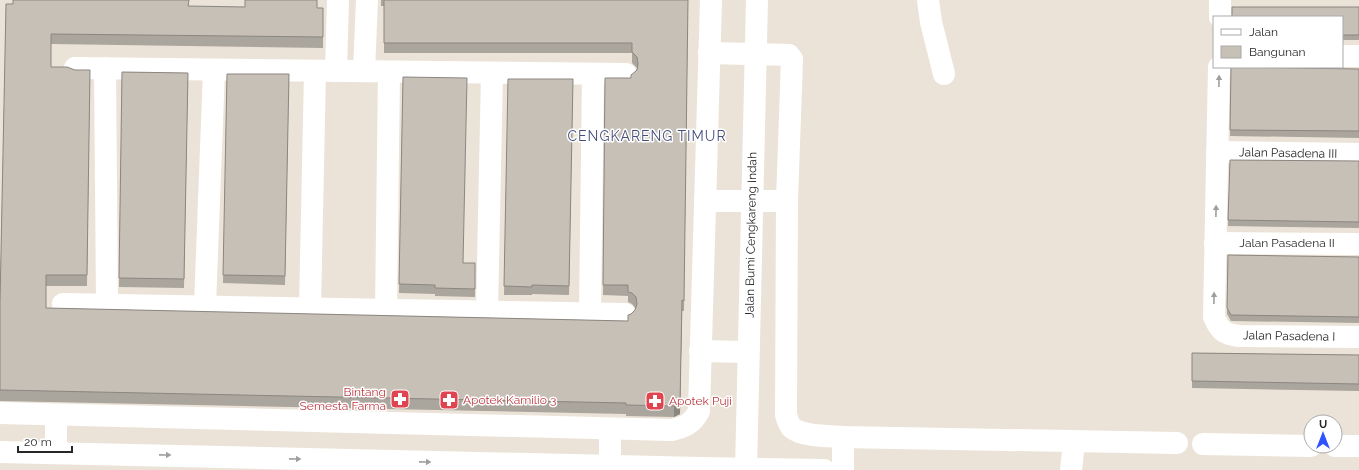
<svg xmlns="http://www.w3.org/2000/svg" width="1359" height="470" font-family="Raleway,sans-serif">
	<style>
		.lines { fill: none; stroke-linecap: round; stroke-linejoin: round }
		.minor { stroke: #fff; stroke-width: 22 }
		.wall { fill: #aaa59d }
		.shaded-wall { fill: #8b8680 }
		.building { fill: #c6c0b7; stroke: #8b8680 }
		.oneway { fill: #9e9e9e }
		.labels { text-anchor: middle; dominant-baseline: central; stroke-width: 3; stroke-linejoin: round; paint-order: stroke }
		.street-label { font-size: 12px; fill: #272727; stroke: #fff }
		.health-label { font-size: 12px; fill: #be3a42; stroke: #fff; text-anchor: start }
		.quarter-label { font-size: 14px; letter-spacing: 1px; fill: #454e7a; stroke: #fff }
	</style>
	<rect width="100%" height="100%" fill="#ebe3d7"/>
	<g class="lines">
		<g class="minor">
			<path d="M928 0 931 22 944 74"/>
			<path d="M1220 17V0"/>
			<path d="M709 53 789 55 792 59 787 201 786 415C787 419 789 424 791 427 802 437 829 436 843 437L1177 443"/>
			<path d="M1342 56H1359"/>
			<path d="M1219 67 1214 317C1220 331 1224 334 1239 336L1359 337"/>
			<path d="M75 68 626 74"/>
			<path d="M105 68 107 305"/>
			<path d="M336 71 338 0"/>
			<path d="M364 71 367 0"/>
			<path d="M1217 152 1359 154"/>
			<path d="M705 201H787"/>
			<path d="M1215 243 1359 244"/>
			<path d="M63 304 625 314"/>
			<path d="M205 306 214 70"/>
			<path d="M310 308 315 71"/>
			<path d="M386 310 389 72"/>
			<path d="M487 311 492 73"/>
			<path d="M590 313 593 74"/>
			<path d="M700 351 748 352"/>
			<path d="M0 413 672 430C685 427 693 423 699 411L711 0"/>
			<path d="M610 429V466"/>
			<path d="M843 437V470"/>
			<path d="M1203 444 1311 446"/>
			<path d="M1335 446H1359"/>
			<path d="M0 452 700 468 824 470"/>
			<path d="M56 453V415"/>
			<path d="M746 470 757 0"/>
			<path d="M1071 470 1074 442"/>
		</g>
	</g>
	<g class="wall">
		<path d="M381 0H688L684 311H682L680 414 674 417 626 416V414L0 401V302L6 4 323 8V48L51 44V67L75 70H90L87 286H46V308L628 321 631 314 636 309 632 304 628 302V296L603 295 605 78H631L637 69V68L632 63V53H384V6H381Z"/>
		<path d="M1359 7V40H1342V17Z"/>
		<path d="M1231 67 1359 69V138L1230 136Z"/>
		<path d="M122 72 188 73 184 288 119 287Z"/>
		<path d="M227 74H289L285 285 223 283Z"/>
		<path d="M403 77 463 263H475V297L435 296V294L399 293Z"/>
		<path d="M508 79H573L569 295 532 294V295H504Z"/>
		<path d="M1230 160 1359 161V228L1228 226Z"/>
		<path d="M1228 255 1359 257V323L1231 321 1227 314Z"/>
		<path d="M1192 353 1359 355V391L1192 388Z"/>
	</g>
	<path class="shaded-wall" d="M682 300 680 414 674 417V406Z"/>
	<g class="building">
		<path d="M13 0H189L188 6 245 7V0H317V8H323V37L51 34V67H67L75 70H90L87 275H46V308L628 321V315L631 314 635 310 637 304 636 297 632 293 628 292V285H603L605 78H631V75L637 70 638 64 637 57 632 52V43H384V0H688L684 301 682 300 680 404 674 406 626 405V403L0 390V302L6 4H13Z"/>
		<path d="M1232 7H1359V35H1342V17H1232Z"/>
		<path d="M1231 67 1359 69V131L1230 130Z"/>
		<path d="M122 72 188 73 184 279 119 278Z"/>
		<path d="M227 74H289L285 276 223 275Z"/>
		<path d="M403 77 467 78 463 263H475V289L435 288V285L399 284Z"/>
		<path d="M508 79H573L569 286 532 285V287L504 286Z"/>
		<path d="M1230 160 1359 161V222L1228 220Z"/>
		<path d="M1228 255 1359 257V317L1231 315 1227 308Z"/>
		<path d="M1192 353 1359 355V384L1192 381Z"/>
	</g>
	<defs><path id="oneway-solid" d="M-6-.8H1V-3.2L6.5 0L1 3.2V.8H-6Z"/></defs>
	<g class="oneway">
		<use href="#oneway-solid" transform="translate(1219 81) rotate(-89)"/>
		<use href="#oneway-solid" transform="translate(1216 211) rotate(-89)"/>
		<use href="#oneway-solid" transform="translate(1214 298) rotate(-89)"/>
		<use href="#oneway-solid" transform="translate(165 455) rotate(1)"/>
		<use href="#oneway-solid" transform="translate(295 459) rotate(1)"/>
		<use href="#oneway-solid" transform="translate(425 462) rotate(1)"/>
	</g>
	<defs>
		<g id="pharmacy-square" transform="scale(1)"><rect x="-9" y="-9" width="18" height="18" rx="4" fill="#e0444e" stroke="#fff"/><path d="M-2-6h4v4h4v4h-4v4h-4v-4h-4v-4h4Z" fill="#fff"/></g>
	</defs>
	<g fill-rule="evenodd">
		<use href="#pharmacy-square" x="400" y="399"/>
		<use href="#pharmacy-square" x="449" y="400"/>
		<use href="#pharmacy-square" x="655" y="401"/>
	</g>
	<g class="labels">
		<g class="street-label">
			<text transform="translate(1288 153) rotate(1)">Jalan Pasadena III</text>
			<text transform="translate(751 235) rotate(-89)">Jalan Bumi Cengkareng Indah</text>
			<text x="1287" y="243">Jalan Pasadena II</text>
			<text transform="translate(1289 336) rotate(1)">Jalan Pasadena I</text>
		</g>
		<g class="health-label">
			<text x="386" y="392" text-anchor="end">Bintang<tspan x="386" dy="14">Semesta Farma</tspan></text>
			<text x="463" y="400">Apotek Kamilio 3</text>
			<text x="669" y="401">Apotek Puji</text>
		</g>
		<g class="quarter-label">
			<text x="647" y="136">CENGKARENG TIMUR</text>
		</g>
	</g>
	<rect x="1213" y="16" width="130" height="52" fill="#ffffff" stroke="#a9a9a9"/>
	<rect x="1221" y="29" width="20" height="6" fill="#ffffff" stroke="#a9a9a9"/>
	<text x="1249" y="36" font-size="12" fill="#272727">Jalan</text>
	<rect x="1221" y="46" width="20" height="12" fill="#c6c0b7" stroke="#a9a9a9"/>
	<text x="1249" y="56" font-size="12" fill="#272727">Bangunan</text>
	<g transform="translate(1323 434)"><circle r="19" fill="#ffffff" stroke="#a9a9a9"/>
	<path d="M0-3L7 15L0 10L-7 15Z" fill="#3053ff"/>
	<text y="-6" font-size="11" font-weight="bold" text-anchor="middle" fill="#272727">U</text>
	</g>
	<path d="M18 446v6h54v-6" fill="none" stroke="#272727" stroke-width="2"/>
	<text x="24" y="446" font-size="12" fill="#272727" stroke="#ffffff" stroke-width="3" paint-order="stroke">20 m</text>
</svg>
